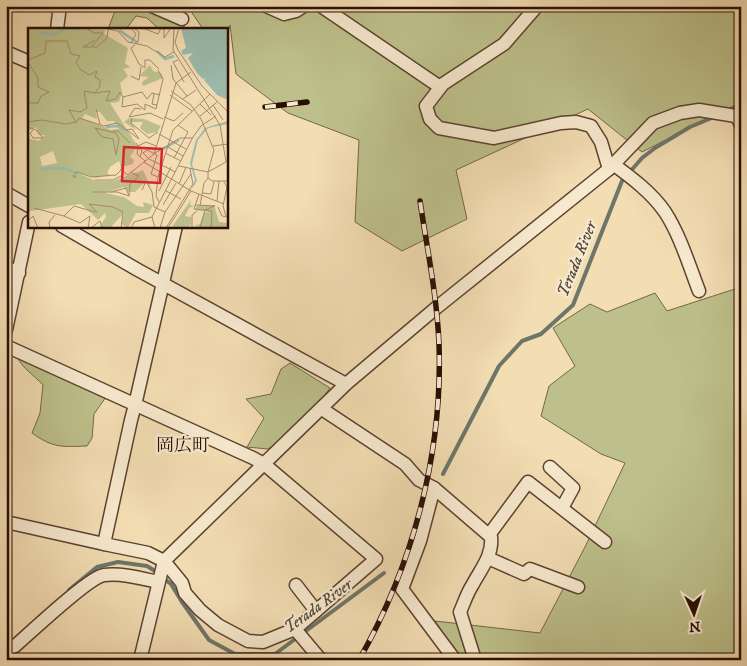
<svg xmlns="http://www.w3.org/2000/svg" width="747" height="666" font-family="'IM FELL DW Pica','Noto Serif JP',serif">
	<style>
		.green { fill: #bdc08b; stroke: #746748 }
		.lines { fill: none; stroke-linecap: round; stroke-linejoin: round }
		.stream { stroke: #6e766a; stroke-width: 4 }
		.minor-casing { stroke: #5c4230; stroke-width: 15 }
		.minor { stroke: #f7e9ce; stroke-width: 12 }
		.rail-casing { stroke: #2a0e04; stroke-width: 5.5 }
		.rail { stroke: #f7e9ce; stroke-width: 4; stroke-dasharray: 11; stroke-linecap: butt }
		.labels { text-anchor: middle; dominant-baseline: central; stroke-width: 4.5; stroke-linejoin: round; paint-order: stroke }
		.water-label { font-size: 16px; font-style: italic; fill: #524b40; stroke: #f7e9ce }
		.quarter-label { font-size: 18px; fill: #2a0e04; stroke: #f7e9ce }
		.inset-river { fill: none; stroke: #9bbcae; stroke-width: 2.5 }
		.inset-road { fill: none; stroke: #a38a6d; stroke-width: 1 }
		.view { fill: #d62828; fill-opacity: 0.15; stroke: #d62828; stroke-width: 2.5 }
		.inset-edge { fill: none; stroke: #2a0e04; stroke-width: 2.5 }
	</style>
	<rect width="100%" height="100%" fill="#f3ddb3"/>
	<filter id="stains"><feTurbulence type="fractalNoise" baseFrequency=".004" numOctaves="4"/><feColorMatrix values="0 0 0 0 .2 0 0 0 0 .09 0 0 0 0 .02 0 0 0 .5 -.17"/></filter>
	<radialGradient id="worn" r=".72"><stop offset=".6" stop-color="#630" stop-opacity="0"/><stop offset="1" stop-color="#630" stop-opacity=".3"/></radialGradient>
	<g class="green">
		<path d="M117 6H138L184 26 183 29H159L147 18 136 16 126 29H108Z"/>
		<path d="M193 6H260L273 15 301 6H741V102L642 152 588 109 456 170 467 219 402 251 355 222 359 140 288 113 236 74 230 25 228 32 226 29H203L192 13Z"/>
		<path d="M741 287V660H462L435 621 540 633 585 547 625 463 601 454 541 416 549 386 575 366 553 328 590 304 607 312 655 293 667 311Z"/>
		<path d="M17 357 106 397 94 414 92 438 87 446C62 447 53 448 32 433L40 413 43 385C33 374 24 370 17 357Z"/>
		<path d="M290 363 330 388C314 412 292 433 268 449L247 447 264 418 246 399 271 394 281 369Z"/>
	</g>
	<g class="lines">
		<g class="stream">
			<path d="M727 111 741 105"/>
			<path d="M443 474 499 366 522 341 541 334 573 305 622 181 642 158 655 148 690 127 714 117"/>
			<path d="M163 578 171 584 182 602 209 640 235 654H275L384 573"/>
			<path d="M69 590 97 567 118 562 147 566 158 573"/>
		</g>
		<g class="minor-casing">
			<g id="minor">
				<path d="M152 6 182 19"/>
				<path d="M266 6 284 14 296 11 304 6"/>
				<path d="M321 6 440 87"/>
				<path d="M537 6 504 44 443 84 426 106 430 119 439 128 494 138 561 123 576 122 591 126 601 142 609 169"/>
				<path d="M57 29 60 6"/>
				<path d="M6 52 29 62"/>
				<path d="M613 164C632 178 652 193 665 212 680 235 689 265 699 291"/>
				<path d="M6 193 29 206"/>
				<path d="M62 226 138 270 346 384"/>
				<path d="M6 267 19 273"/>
				<path d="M6 330 29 222"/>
				<path d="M6 346 253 458 264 464 376 559 295 629 263 642 248 641 218 625 200 610 185 593 182 583 164 561 148 553 104 544 131 420 135 405 176 226"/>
				<path d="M322 409 405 464 419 480 434 488 491 537C493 555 481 569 473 584 467 593 464 603 460 612L475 660"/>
				<path d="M550 467 573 488 562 508"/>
				<path d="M434 488 420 541 402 589 455 660"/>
				<path d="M6 522 104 544"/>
				<path d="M489 535 528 482 605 542"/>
				<path d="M488 558 524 574 530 569 578 587"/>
				<path d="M296 585 316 611"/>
				<path d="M295 629 321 660"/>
				<path d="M6 650 15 646C30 633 89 577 104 575 122 573 140 578 158 582"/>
				<path d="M140 660 164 561 346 384 436 308 609 169 653 123 680 113 699 110 736 116 741 124"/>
			</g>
		</g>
		<use href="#minor" class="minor"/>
		<g class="rail-casing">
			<g id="rail">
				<path d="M265 107 307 102"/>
				<path d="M359 660C413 565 443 453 439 344 437 296 427 248 420 201"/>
			</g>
		</g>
		<use href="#rail" class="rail"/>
	</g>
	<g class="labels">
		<g class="water-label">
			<text transform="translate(577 259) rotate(-68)">Terada River</text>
			<text transform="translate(318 606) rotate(-36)">Terada River</text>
		</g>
		<g class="quarter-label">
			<text x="183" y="446">岡広町</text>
		</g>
	</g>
	<g transform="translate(28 28)">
		<rect width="200" height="200" fill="#f3ddb3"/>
		<path d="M0 0 77 2 76 6 100 20 97 35 102 39 95 41 100 48 92 55 94 64 91 74 82 75 112 122 107 121 102 129 106 132 105 136 93 139 91 133 82 139 79 145 82 147 68 150 52 146 68 153H85L115 142 123 160 118 153 107 164H101L95 159 77 165 96 169 109 178 116 179 115 174 125 177 121 185H108L100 200 93 196 96 185 82 200H76L72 198 78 189 77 185 70 192 53 176 2 183 0 191V104L2 111 11 113 17 107H11L8 99 0 103ZM68 84H72L79 93H86L91 101 83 102 54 90 57 86 69 91ZM25 123 29 135 14 138 12 129ZM122 37 125 43 133 45 135 50 115 58 114 54 121 49 111 48ZM101 90 116 91 133 98 129 104 119 106 112 100 115 94H103L108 102 96 94ZM163 172 162 177 166 178 161 180 157 188 163 189V196L160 200H143ZM186 177 191 194 199 195 200 200H183V187V200L166 198 172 196 176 185 181 183 167 182 169 178Z" fill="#bdc08b" fill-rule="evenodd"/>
		<path d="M153 0H200V72L189 67 176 52 178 50 175 51 169 45 160 30 165 25 155 27 153 23 158 20ZM200 93V96L180 100 170 112 164 136 169 153 163 162 167 152 162 135 168 112 177 100Z" fill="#9bbcae"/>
		<path class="inset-river" d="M177 0 200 32M91 2 110 15M13 4 24 7 38 1H51M129 23 137 31 146 28M78 99 89 98 97 103M135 121 151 112M13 141 36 140 50 146"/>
		<path class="inset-road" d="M58 0 66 5H75L64 18M103 0 108 6 103 15M106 0 111 4 110 14M115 0 130 6 133 0M136 0V10L143 0M146 0 145 22 192 97 198 134 180 144V150L184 153H200M151 0 147 14 150 22 174 58 200 84M67 12 55 19H69L79 10 80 1 90 3 100 14 119 18 137 29 146 24M107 17 103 20 111 36 117 40V32H122L131 41M0 32 17 25 18 13H39L43 26 52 28 48 34 52 41 61 47 69 43 67 49 72 52V58L67 65 56 63 59 80 52 84 41 82 48 94M150 32 145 34 156 54M0 34 10 50V59L21 64 13 68 10 75H0M143 37 145 51 159 68M103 48 111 52 113 39M148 55 163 44M143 63 163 77 173 91 186 122 180 144 151 138M67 65 82 63 78 73 88 71 92 64 95 69M126 66 124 76 129 77M142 67 164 83M95 69 94 79 109 76 117 82V76L128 81 135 51 130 42M95 69 114 64 119 71 124 65 132 67M155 71 168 62M172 76 183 87M185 77 195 92M68 81 72 96M113 81 107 80 101 89 122 85 135 91M136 89 146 93 155 85M171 89 189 74M104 90 103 95 121 110 130 104M0 94 13 92 38 96 49 94 51 90 76 98 89 95 111 111M0 99 8 102 15 110H5L2 105 5 102M67 100 88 105 91 111 88 127 85 111 74 109ZM98 102 104 101 111 111M85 103H90L102 115M131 106 158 121M108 115 114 123 112 129M185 118 200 116M140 119 155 128M127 125 152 110H164M137 125 153 133M146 130 160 104 150 97M117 133 109 126 110 118 118 114 128 118M116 134 163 163 196 176M94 136 93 142 100 147 126 126 148 55M44 147 47 150V145L50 144 63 149 88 147 93 142M130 149 123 146 127 134V133L129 127 119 122 115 125 121 131 127 134 142 141 147 144M67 152H85L95 147M196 154 199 159 195 178 198 188M151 156 158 139M114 162 118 153 124 164 126 179 137 184M131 163 143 139M138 163 153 171M64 164H89L101 168M83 164 98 160 101 168M175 165 183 166 186 154M171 166 166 181 184 183 183 200M101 168 102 156 111 148 102 144M189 173 191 153M131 174 128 168 130 149 145 102 182 66M135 177 148 155M167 177 187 178M172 178 176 155 180 150M190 179 194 188 200 189M6 180 36 188 46 178 67 184H69L61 176 85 179 95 184 93 200M36 188 52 195 62 188 60 200M0 193 5 188 10 200M22 200 21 194 27 187M63 200 72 193 74 200M103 200 106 194 124 189M127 200 124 189 165 109 173 98 188 88M132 200 137 184 163 146 162 140M138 200 165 156 163 146M140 200 163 163M164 200V187L169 183M172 200 177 182 187 178"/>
		<path class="view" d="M96 119 134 121 132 155 94 153Z"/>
		<rect width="200" height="200" class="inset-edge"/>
	</g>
	<rect width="747" height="666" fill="none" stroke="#f3ddb3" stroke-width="25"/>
	<rect x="8" y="8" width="732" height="651" fill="none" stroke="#2a0e04" stroke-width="2.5"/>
	<rect x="12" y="12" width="722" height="641" fill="none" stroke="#2a0e04"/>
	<g transform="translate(694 614) rotate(177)" stroke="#f7e9ce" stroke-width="4" paint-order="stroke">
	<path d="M0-4L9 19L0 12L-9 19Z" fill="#2a0e04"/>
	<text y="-8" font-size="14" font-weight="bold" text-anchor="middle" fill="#2a0e04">N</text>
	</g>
	<rect width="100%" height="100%" filter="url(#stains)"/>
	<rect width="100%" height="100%" fill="url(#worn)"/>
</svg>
